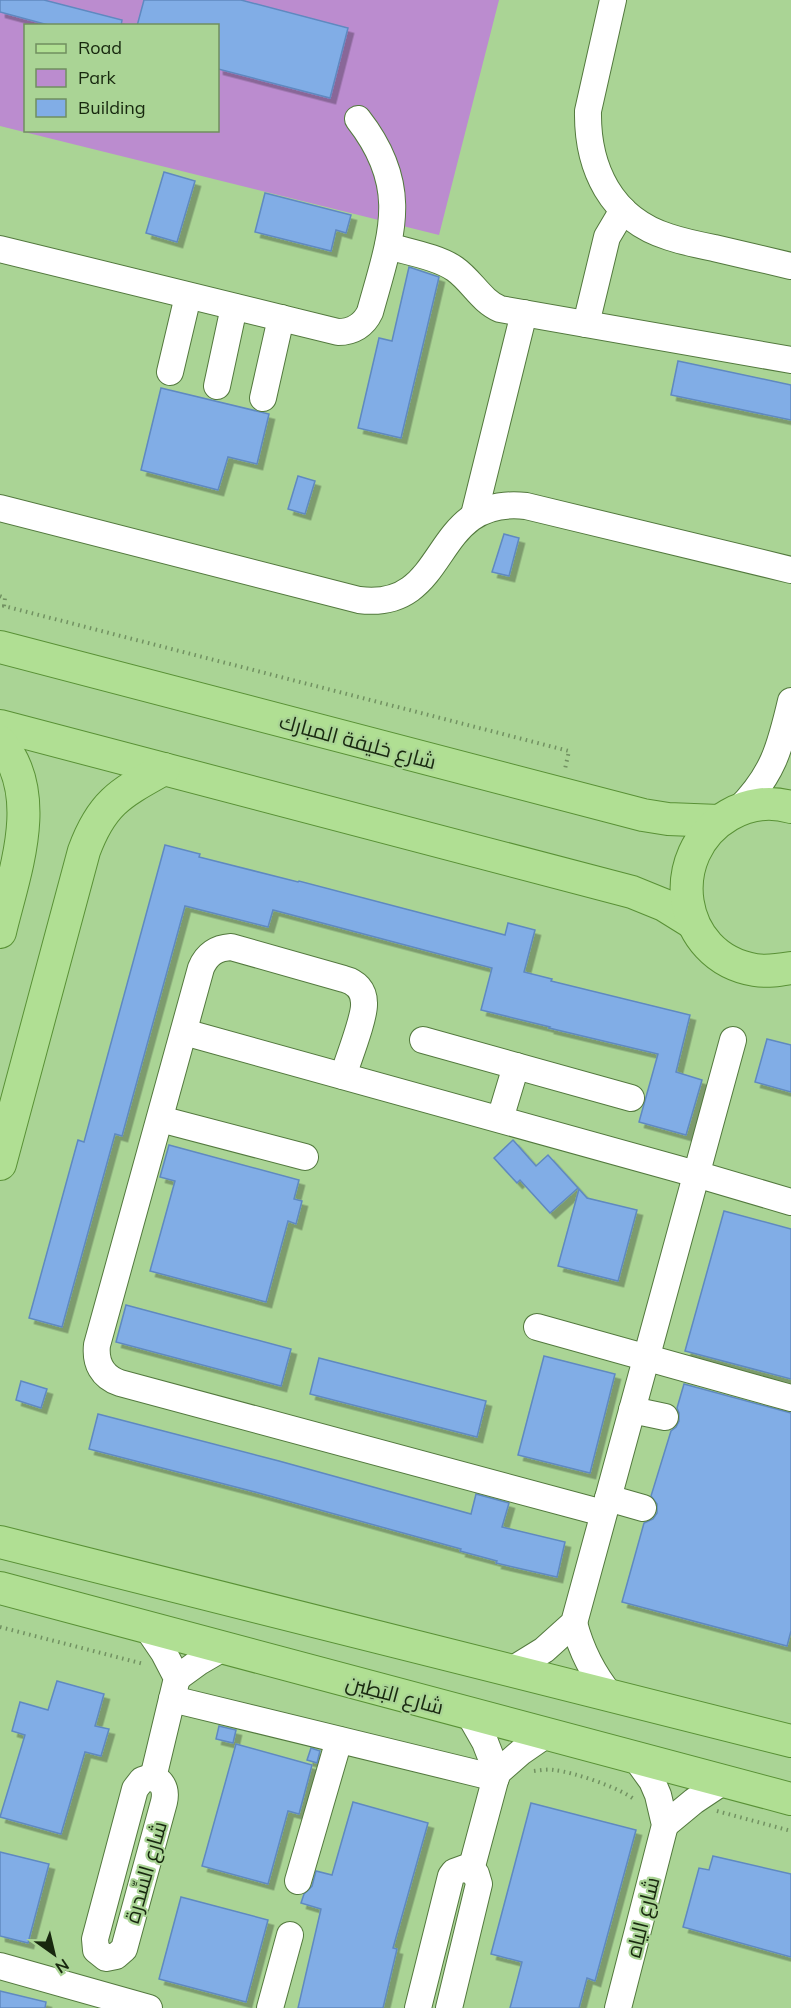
<svg xmlns="http://www.w3.org/2000/svg" width="791" height="2008" font-family="Mulish,Cairo,sans-serif">
	<style>
		.green { fill: #bb8ccf; fill-rule: evenodd }
		.building { fill: #81ade6; stroke: #5f89c0; stroke-width: 1.5; filter: url(#shadow) }
		.lines { fill: none; stroke-linecap: round; stroke-linejoin: round }
		.minor-casing { stroke: #53793e; stroke-width: 28 }
		.major-casing { stroke: #599136; stroke-width: 34 }
		.path { stroke: #719161; stroke-width: 4; stroke-dasharray: 1.5 4.5; stroke-linecap: butt }
		.minor { stroke: #fff; stroke-width: 26 }
		.major { stroke: #b0df93; stroke-width: 32 }
		.labels { text-anchor: middle; dominant-baseline: central; stroke-width: 4.5; stroke-linejoin: round; paint-order: stroke }
		.street-label { font-size: 21px; fill: #18280f; stroke: #aad495 }
	</style>
	<defs>
		<filter id="shadow"><feDropShadow dx="5.5" dy="5.5" stdDeviation="0" flood-color="#0004"/></filter>
	</defs>
	<rect width="100%" height="100%" fill="#aad495"/>
	<path class="green" d="M0 0H499L439 235 0 126ZM26 26H218V130H26Z"/>
	<g class="building">
		<path d="M0 0H44L122 20 121 26H52L0 12Z"/>
		<path d="M144 0H241L348 28 330 98 218 69V26H137Z"/>
		<path d="M164 172 195 181 177 242 146 233Z"/>
		<path d="M265 193 351 215 346 233 336 230 331 251 255 232Z"/>
		<path d="M409 267 439 277 401 438 358 428 379 338 392 341Z"/>
		<path d="M678 361 791 385V420L671 395Z"/>
		<path d="M161 388 269 414 257 464 228 457 218 490 141 470Z"/>
		<path d="M298 476 315 481 305 514 288 509Z"/>
		<path d="M504 534 519 538 509 576 492 572Z"/>
		<path d="M165 845 200 854 199 857 298 882 299 881 505 935 508 923 535 930 524 972 552 979 551 981 690 1015 676 1072 702 1080 686 1135 639 1122 658 1054 549 1028 550 1027 481 1010 492 968 273 910 268 927 185 906 122 1136 115 1134 62 1327 29 1318 78 1140 84 1142Z"/>
		<path d="M767 1039 791 1045V1092L755 1082Z"/>
		<path d="M513 1140 536 1166 548 1155 578 1188 550 1213 520 1180 517 1183 494 1158Z"/>
		<path d="M169 1145 299 1180 294 1199 302 1201 296 1224 288 1221 266 1302 150 1271 175 1181 160 1177Z"/>
		<path d="M579 1189 587 1198 637 1210 618 1281 558 1266Z"/>
		<path d="M724 1211 791 1229V1379L685 1351Z"/>
		<path d="M126 1305 291 1349 281 1386 116 1342Z"/>
		<path d="M544 1356 615 1374 590 1473 518 1455Z"/>
		<path d="M319 1358 486 1401 477 1437 310 1394Z"/>
		<path d="M21 1381 47 1389 41 1408 16 1400Z"/>
		<path d="M684 1384 791 1413V1631L787 1646 622 1602 644 1523 653 1519 657 1513V1504L651 1496 671 1431 676 1427 679 1421V1413L677 1408Z"/>
		<path d="M98 1414 279 1461 471 1514 476 1494 509 1503 502 1527 565 1542 557 1577 496 1563 497 1561 460 1551 461 1549 255 1492 89 1449Z"/>
		<path d="M57 1681 104 1694 95 1726 109 1729 101 1756 85 1752 61 1834 0 1817 25 1735 12 1731 20 1702 48 1710Z"/>
		<path d="M219 1726 236 1730 233 1743 216 1739Z"/>
		<path d="M236 1744 312 1765 299 1814 288 1811 268 1884 202 1866Z"/>
		<path d="M311 1748 320 1751 317 1763 307 1760Z"/>
		<path d="M353 1802 428 1823 393 1948 397 1949 383 2008H298L321 1909 301 1903 304 1894 312 1886 316 1871 332 1875Z"/>
		<path d="M531 1803 636 1830 595 1981 587 1978 579 2008H510L522 1962 491 1954Z"/>
		<path d="M0 1852 49 1864 28 1943 0 1936Z"/>
		<path d="M713 1856 791 1874V1957L683 1927 699 1868 709 1870Z"/>
		<path d="M181 1897 268 1920 246 2002 159 1979Z"/>
		<path d="M0 1991 46 2002 45 2008H0Z"/>
	</g>
	<g class="lines">
		<g class="minor-casing">
			<g id="minor">
				<path d="M613 0 588 111C587 168 611 219 669 237 684 242 699 245 714 248 740 254 765 260 791 266"/>
				<path d="M388 246C408 252 438 257 455 269 472 281 481 301 500 309L791 360"/>
				<path d="M0 249 338 332C353 332 364 325 370 312 391 236 412 188 358 119"/>
				<path d="M586 324 607 237 623 210"/>
				<path d="M170 372 188 296"/>
				<path d="M217 386 234 307"/>
				<path d="M263 398 281 318"/>
				<path d="M0 508 359 600C452 612 428 495 526 506L791 570"/>
				<path d="M474 515 524 313"/>
				<path d="M738 810C773 775 780 748 791 701"/>
				<path d="M184 1032 696 1174 791 1202"/>
				<path d="M423 1040 631 1098"/>
				<path d="M343 1076C348 1060 365 1017 364 1003 364 990 356 982 344 979L231 947C216 948 207 954 201 968L97 1345C95 1363 102 1377 120 1383L603 1513"/>
				<path d="M160 1119 305 1157"/>
				<path d="M500 1119 516 1066"/>
				<path d="M537 1327 791 1398"/>
				<path d="M632 1410 665 1417"/>
				<path d="M608 1498 643 1508"/>
				<path d="M574 1623C581 1650 593 1674 611 1696"/>
				<path d="M147 1628 164 1653 177 1678 153 1778"/>
				<path d="M510 1671 544 1650 574 1623 733 1040"/>
				<path d="M177 1678 199 1662 223 1648"/>
				<path d="M172 1699 496 1778"/>
				<path d="M469 1714 485 1742 497 1773"/>
				<path d="M148 1778C162 1778 167 1789 164 1802L124 1949 116 1956 106 1958 96 1950 95 1939 135 1789 142 1780Z"/>
				<path d="M665 1825 694 1801 724 1781"/>
				<path d="M471 1870 497 1773 521 1752 547 1734"/>
				<path d="M298 1881 339 1740"/>
				<path d="M0 1966 149 2008"/>
				<path d="M270 2008 290 1935"/>
				<path d="M418 2008 451 1876 454 1872 465 1868 476 1874 479 1884 449 2008"/>
				<path d="M618 2008 665 1825 658 1795 652 1781 634 1756"/>
			</g>
		</g>
		<g class="major-casing">
			<g id="major">
				<path d="M0 647 643 815 668 819 719 821"/>
				<path d="M0 726 632 892 664 905 693 923"/>
				<path d="M0 742C45 795 14 873 0 932"/>
				<path d="M791 807C770 801 748 804 729 815 663 853 676 957 755 970 767 972 779 970 791 968"/>
				<path d="M0 1164 84 851C102 802 121 793 164 769"/>
				<path d="M0 1542 791 1741"/>
				<path d="M0 1588 791 1799"/>
			</g>
		</g>
		<g class="path">
			<path d="M0 596 5 598 4 606 569 751 565 769"/>
			<path d="M0 1627 144 1664"/>
			<path d="M534 1771C541 1770 548 1769 554 1770 573 1772 621 1788 635 1800"/>
			<path d="M717 1811 791 1831"/>
		</g>
		<use href="#minor" class="minor"/>
		<use href="#major" class="major"/>
	</g>
	<g class="labels">
		<g class="street-label">
			<text transform="translate(358 741) rotate(15)">شارع خليفة المبارك</text>
			<text transform="translate(395 1694) rotate(15)">شارع البَطِين</text>
			<text transform="translate(145 1872) rotate(-74)">شارع السِّدرة</text>
			<text transform="translate(642 1917) rotate(-76)">شارع الياه</text>
		</g>
	</g>
	<rect x="24" y="24" width="195" height="108" fill="#aad495" stroke="#708f5f" stroke-width="1.5"/>
	<rect x="36" y="44" width="30" height="9" fill="#b0df93" stroke="#708f5f" stroke-width="1.5"/>
	<text x="78" y="54" font-size="18" fill="#18280f">Road</text>
	<rect x="36" y="69" width="30" height="18" fill="#bb8ccf" stroke="#708f5f" stroke-width="1.5"/>
	<text x="78" y="84" font-size="18" fill="#18280f">Park</text>
	<rect x="36" y="99" width="30" height="18" fill="#81ade6" stroke="#708f5f" stroke-width="1.5"/>
	<text x="78" y="114" font-size="18" fill="#18280f">Building</text>
	<g transform="translate(54 1954) rotate(146)" stroke="#aad495" stroke-width="4.5" paint-order="stroke">
	<path d="M0-4.5L10 22L0 15L-10 22Z" fill="#18280f"/>
	<text y="-9" font-size="16" font-weight="bold" text-anchor="middle" fill="#18280f">N</text>
	</g>
</svg>
